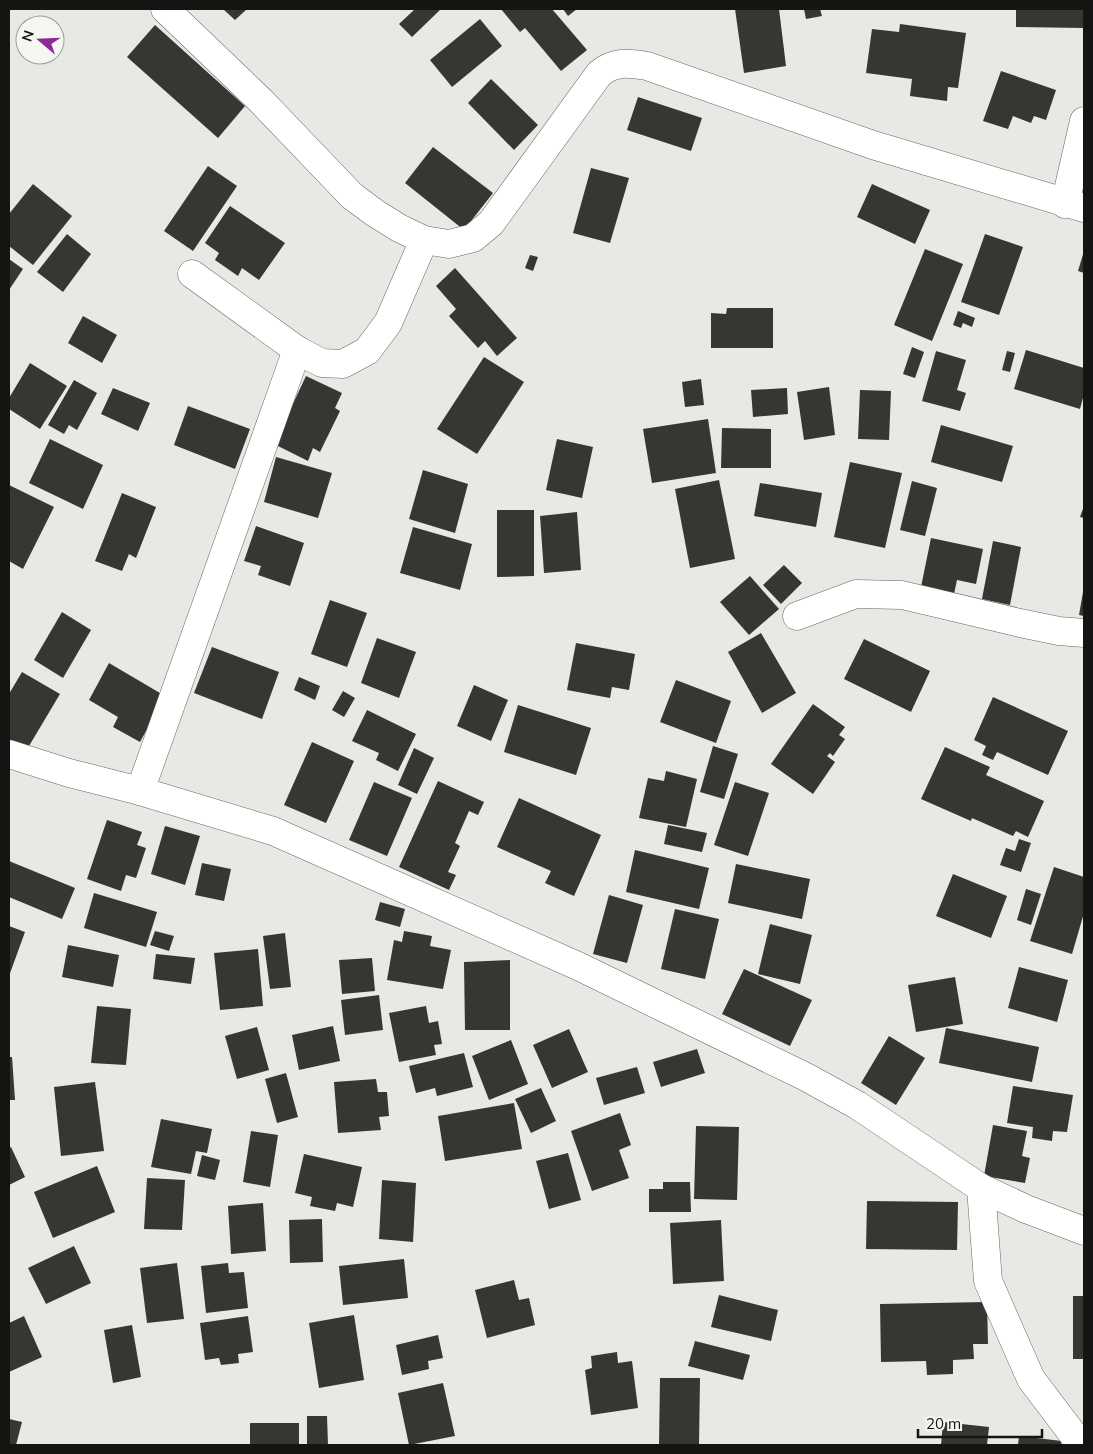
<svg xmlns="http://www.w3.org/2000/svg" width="1093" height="1454" font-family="Mulish,sans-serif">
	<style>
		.building { fill: #373633 }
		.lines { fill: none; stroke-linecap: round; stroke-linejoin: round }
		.street-casing { stroke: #666763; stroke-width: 29 }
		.street { stroke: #fff; stroke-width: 28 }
	</style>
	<rect width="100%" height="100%" fill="#e7e9e4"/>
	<g class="building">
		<path d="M223 9H247L235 20Z"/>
		<path d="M415 9H441L412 37 399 24Z"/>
		<path d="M501 9H552L587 50 561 71 525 28 520 32Z"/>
		<path d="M563 9H577L568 16Z"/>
		<path d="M735 9H779L786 66 744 73Z"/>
		<path d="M804 9H820L822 16 806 19Z"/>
		<path d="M1016 9H1084V28L1016 27Z"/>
		<path d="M480 19 502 46 452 87 430 60Z"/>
		<path d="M900 24 966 33 958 88 948 87 947 101 910 96 912 79 866 73 872 29 899 32Z"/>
		<path d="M155 25 245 106 218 138 127 57Z"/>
		<path d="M1001 71 1056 90 1046 120 1034 116 1031 123 1013 116 1008 129 983 121Z"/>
		<path d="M491 79 538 125 514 150 468 103Z"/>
		<path d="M638 97 702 118 691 151 627 130Z"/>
		<path d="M433 147 493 193 464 230 405 183Z"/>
		<path d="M208 166 237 186 193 251 164 231Z"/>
		<path d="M591 168 629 178 610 243 573 233Z"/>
		<path d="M33 184 72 216 33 265 9 246V214Z"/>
		<path d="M872 184 930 210 915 244 857 217Z"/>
		<path d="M230 206 285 243 259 280 242 268 238 276 215 260 219 253 205 243Z"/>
		<path d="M67 234 91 254 63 292 37 272Z"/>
		<path d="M985 234 1023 247 999 315 961 302Z"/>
		<path d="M925 249 963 264 932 341 894 325Z"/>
		<path d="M1084 251V273L1078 271Z"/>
		<path d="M530 255 538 257 533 271 525 268Z"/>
		<path d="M9 259 23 269 9 290Z"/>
		<path d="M455 268 517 338 497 356 485 341 478 348 449 316 456 309 436 286Z"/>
		<path d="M727 308H773V348H711V313L726 314Z"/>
		<path d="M958 311 975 318 972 327 963 323 961 328 953 325Z"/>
		<path d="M83 316 117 335 102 363 68 343Z"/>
		<path d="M912 347 924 352 915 378 903 374Z"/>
		<path d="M1026 350 1084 368V394L1080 409 1014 389Z"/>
		<path d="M936 351 966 360 957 390 966 393 960 411 922 401Z"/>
		<path d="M1007 351 1015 353 1010 372 1002 370Z"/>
		<path d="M484 357 524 382 477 454 437 429Z"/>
		<path d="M30 363 67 386 40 429 9 409V398Z"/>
		<path d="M306 376 342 393 335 408 340 411 320 452 313 448 308 461 274 444Z"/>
		<path d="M701 379 704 405 685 407 682 382Z"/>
		<path d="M74 380 97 393 77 430 69 425 64 434 48 425Z"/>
		<path d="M829 387 835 435 804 440 797 392Z"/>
		<path d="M113 388 150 403 138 431 101 414Z"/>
		<path d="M787 388 788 414 753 417 751 390Z"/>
		<path d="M860 390 891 391 889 440 858 439Z"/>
		<path d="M188 406 250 429 235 469 174 445Z"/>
		<path d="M708 419 716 473 652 483 643 429Z"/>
		<path d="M941 425 1013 446 1002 482 931 462Z"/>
		<path d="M722 428 771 429V468H721Z"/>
		<path d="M50 439 103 465 83 509 29 483Z"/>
		<path d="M557 439 593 447 582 498 546 490Z"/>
		<path d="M276 457 332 473 318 518 264 502Z"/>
		<path d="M850 462 902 473 885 548 834 537Z"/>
		<path d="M423 470 468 484 455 533 409 519Z"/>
		<path d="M719 480 735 559 690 568 675 489Z"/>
		<path d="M912 481 937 488 925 536 900 530Z"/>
		<path d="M760 483 822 493 816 527 754 516Z"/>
		<path d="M9 485 54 507 23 569 9 561Z"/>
		<path d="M122 493 156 507 136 558 129 554 122 571 95 561Z"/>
		<path d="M1084 506V518L1080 517Z"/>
		<path d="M497 510H534V576L497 577Z"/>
		<path d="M577 512 581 570 544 573 540 516Z"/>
		<path d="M256 526 304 543 290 586 258 575 261 566 244 561Z"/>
		<path d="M413 527 472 544 460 590 400 573Z"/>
		<path d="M931 538 983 549 976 584 957 580 954 594 921 587Z"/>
		<path d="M993 541 1021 547 1010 605 982 599Z"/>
		<path d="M784 565 802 583 781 604 763 585Z"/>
		<path d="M750 576 779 609 749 635 720 602Z"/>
		<path d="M1083 592H1084V616L1079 615Z"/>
		<path d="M330 600 367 613 347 667 311 654Z"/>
		<path d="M62 612 91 630 63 678 34 660Z"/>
		<path d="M761 633 796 693 762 713 728 652Z"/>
		<path d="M377 638 416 652 399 698 361 683Z"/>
		<path d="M864 639 930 671 911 712 844 679Z"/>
		<path d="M576 643 635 654 629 690 612 687 610 698 567 690Z"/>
		<path d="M212 647 279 672 262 719 194 693Z"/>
		<path d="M109 663 165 696 140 742 113 727 118 717 89 700Z"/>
		<path d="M22 672 60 694 26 751 9 741V694Z"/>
		<path d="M299 677 320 686 315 700 294 690Z"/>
		<path d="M676 680 731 701 716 743 660 722Z"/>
		<path d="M474 685 508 700 491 741 457 726Z"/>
		<path d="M343 691 355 698 344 717 332 710Z"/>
		<path d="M993 697 1068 731 1048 775 997 752 993 760 982 755 986 746 974 740Z"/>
		<path d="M813 704 845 727 839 735 845 739 833 756 830 753 827 756 835 762 813 794 771 764Z"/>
		<path d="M518 705 591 728 576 775 504 752Z"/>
		<path d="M367 710 416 734 398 771 376 760 379 753 352 741Z"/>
		<path d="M312 742 354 761 326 823 284 805Z"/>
		<path d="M713 746 738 754 724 799 700 792Z"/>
		<path d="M945 747 990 767 986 775 1044 801 1028 837 1016 831 1013 836 972 818 971 821 921 799Z"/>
		<path d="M414 748 434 758 417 794 398 785Z"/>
		<path d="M666 771 697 779 686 827 639 818 648 778 664 781Z"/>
		<path d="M438 781 484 802 478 815 469 811 455 843 460 846 448 872 456 875 449 890 399 867Z"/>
		<path d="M374 782 412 798 387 856 349 840Z"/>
		<path d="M735 782 769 793 748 856 714 845Z"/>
		<path d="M519 798 601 835 574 896 545 883 551 871 497 847Z"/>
		<path d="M107 820 142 832 137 845 146 848 136 878 126 875 121 891 87 879Z"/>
		<path d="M668 825 707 833 702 852 664 844Z"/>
		<path d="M165 826 200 836 185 885 151 874Z"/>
		<path d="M1019 839 1031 843 1021 872 1000 865 1006 848 1015 851Z"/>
		<path d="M635 850 709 868 699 909 626 892Z"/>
		<path d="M9 861 75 888 62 919 9 897Z"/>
		<path d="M202 863 231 869 224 901 195 895Z"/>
		<path d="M736 864 810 879 802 919 728 903Z"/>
		<path d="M1054 867 1084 877V913L1072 954 1030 941Z"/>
		<path d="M953 874 1007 896 991 938 936 916Z"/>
		<path d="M1026 889 1041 894 1031 925 1017 920Z"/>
		<path d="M94 893 157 912 146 947 84 928Z"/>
		<path d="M609 895 643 905 627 963 593 954Z"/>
		<path d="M380 902 405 909 400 927 375 920Z"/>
		<path d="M675 909 719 919 705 979 661 969Z"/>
		<path d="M770 924 812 935 800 984 758 974Z"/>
		<path d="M9 926 25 932 9 976Z"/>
		<path d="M155 931 174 936 169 951 150 945Z"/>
		<path d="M404 931 432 936 430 946 451 950 443 989 387 980 394 940 402 942Z"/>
		<path d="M285 933 291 987 270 989 263 936Z"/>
		<path d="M68 945 119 955 113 987 62 977Z"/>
		<path d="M258 949 263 1006 220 1010 214 953Z"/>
		<path d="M156 954 195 958 191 984 153 979Z"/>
		<path d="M372 958 375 991 342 994 339 960Z"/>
		<path d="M510 960V1030H465L464 962Z"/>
		<path d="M1019 967 1068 980 1057 1022 1008 1008Z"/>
		<path d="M744 969 812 1000 790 1046 722 1014Z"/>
		<path d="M955 977 963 1024 916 1032 908 985Z"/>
		<path d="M379 995 383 1030 345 1035 341 1000Z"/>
		<path d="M97 1006 131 1009 126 1065 91 1063Z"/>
		<path d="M426 1006 429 1023 438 1021 442 1044 434 1045 436 1055 399 1062 389 1013Z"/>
		<path d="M333 1026 340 1061 299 1070 292 1035Z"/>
		<path d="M257 1027 269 1070 237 1079 225 1036Z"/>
		<path d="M946 1028 1039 1047 1032 1082 939 1063Z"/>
		<path d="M569 1029 588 1072 552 1088 533 1045Z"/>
		<path d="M889 1036 925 1058 896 1105 861 1083Z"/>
		<path d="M511 1040 528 1084 489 1100 472 1056Z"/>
		<path d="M697 1049 705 1073 661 1087 653 1062Z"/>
		<path d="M464 1053 473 1087 437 1096 435 1088 416 1093 409 1066Z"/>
		<path d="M9 1057H12L15 1100H9Z"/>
		<path d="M637 1067 645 1093 604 1105 596 1078Z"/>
		<path d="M286 1073 298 1117 277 1123 265 1079Z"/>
		<path d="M376 1079 378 1092H387L389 1116 379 1117 381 1130 338 1133 334 1082Z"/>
		<path d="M95 1082 104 1151 61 1156 54 1087Z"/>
		<path d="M1013 1086 1073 1095 1067 1132 1053 1131 1052 1141 1032 1138 1033 1127 1007 1123Z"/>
		<path d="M541 1088 556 1121 531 1133 515 1099Z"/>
		<path d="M514 1103 522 1149 445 1161 438 1116Z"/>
		<path d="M620 1113 631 1145 619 1150 629 1178 592 1191 571 1131Z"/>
		<path d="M161 1119 212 1129 207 1153 196 1151 191 1174 151 1167Z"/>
		<path d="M993 1125 1027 1131 1022 1156 1030 1158 1025 1183 984 1176Z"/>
		<path d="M696 1126 739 1127 737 1200 694 1199Z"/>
		<path d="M251 1131 278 1135 270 1187 243 1182Z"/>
		<path d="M11 1147 25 1177 9 1185V1148Z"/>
		<path d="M568 1153 581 1200 549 1209 536 1161Z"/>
		<path d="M304 1154 362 1167 353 1207 337 1203 335 1211 310 1206 312 1197 295 1193Z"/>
		<path d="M202 1155 220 1160 215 1180 197 1176Z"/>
		<path d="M97 1166 115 1212 53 1238 34 1192Z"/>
		<path d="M147 1178 185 1180 182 1230 144 1229Z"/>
		<path d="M382 1180 416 1183 413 1242 379 1239Z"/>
		<path d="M663 1182H690L691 1212H649V1189H663Z"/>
		<path d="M867 1201 958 1202 957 1250 866 1249Z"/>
		<path d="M263 1203 266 1251 231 1254 228 1206Z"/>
		<path d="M322 1219 323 1262 290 1263 289 1220Z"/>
		<path d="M721 1220 724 1281 673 1284 670 1223Z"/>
		<path d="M74 1246 91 1283 46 1304 28 1268Z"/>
		<path d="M404 1259 408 1298 343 1305 339 1266Z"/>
		<path d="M177 1263 184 1319 147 1323 140 1268Z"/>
		<path d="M228 1263 229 1273 244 1272 248 1308 206 1313 201 1266Z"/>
		<path d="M514 1280 519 1300 529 1298 535 1325 487 1338 475 1290Z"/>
		<path d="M719 1295 778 1310 771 1341 711 1327Z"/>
		<rect x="1073" y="1296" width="11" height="63"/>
		<path d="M987 1302 988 1344H973L974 1359 953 1360V1374L927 1375 926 1361 881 1362 880 1304Z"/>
		<path d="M354 1315 364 1380 319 1388 309 1323Z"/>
		<path d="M24 1316 42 1357 9 1372V1323Z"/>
		<path d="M248 1316 253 1352 238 1354 239 1363 221 1365 219 1358 205 1360 200 1323Z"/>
		<path d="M132 1325 141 1377 113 1383 104 1330Z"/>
		<path d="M438 1335 443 1358 428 1361 429 1369 402 1375 396 1345Z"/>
		<path d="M695 1341 750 1355 743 1380 688 1366Z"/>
		<path d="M617 1352 618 1363 632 1361 638 1408 591 1415 585 1370 592 1368 591 1356Z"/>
		<path d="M660 1378H700L699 1445H659Z"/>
		<path d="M443 1383 455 1436 409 1445 398 1393Z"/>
		<path d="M307 1416H327L328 1445H307Z"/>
		<path d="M9 1419 22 1422 16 1445H9Z"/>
		<path d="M943 1422 989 1427 987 1445H941Z"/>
		<rect x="250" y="1423" width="49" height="22"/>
		<path d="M1019 1436 1062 1441 1061 1445H1018Z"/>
	</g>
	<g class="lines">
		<g class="street-casing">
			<g id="street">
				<path d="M165 9 261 101 352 196 375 213 399 228 424 240 449 244 473 238 491 223 599 74C614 61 628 63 647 66L873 145 1084 208"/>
				<path d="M1065 204 1084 121"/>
				<path d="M192 274 297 350 322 363 343 364 367 351 388 323 424 240"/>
				<path d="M797 616 856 594 902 595 1020 623 1059 631 1084 633"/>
				<path d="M9 754 69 773 140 791 273 831 578 966 806 1077 857 1105 981 1188 1026 1209 1084 1231"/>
				<path d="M140 791 297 350"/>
				<path d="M981 1188 988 1281 1031 1379 1081 1445"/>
			</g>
		</g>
		<use href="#street" class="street"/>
	</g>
	<rect width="1093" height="1454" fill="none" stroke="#141413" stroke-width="20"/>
	<g transform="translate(40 40) rotate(289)"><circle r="24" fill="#f4f6f2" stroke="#9a9c99"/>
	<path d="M0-4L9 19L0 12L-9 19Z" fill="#8b2b95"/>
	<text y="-8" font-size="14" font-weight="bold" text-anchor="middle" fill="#141413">N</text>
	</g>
	<path d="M918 1429v8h124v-8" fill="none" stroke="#141413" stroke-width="2.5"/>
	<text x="926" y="1429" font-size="15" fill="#141413" stroke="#f4f6f2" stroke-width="4" paint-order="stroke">20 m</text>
</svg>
